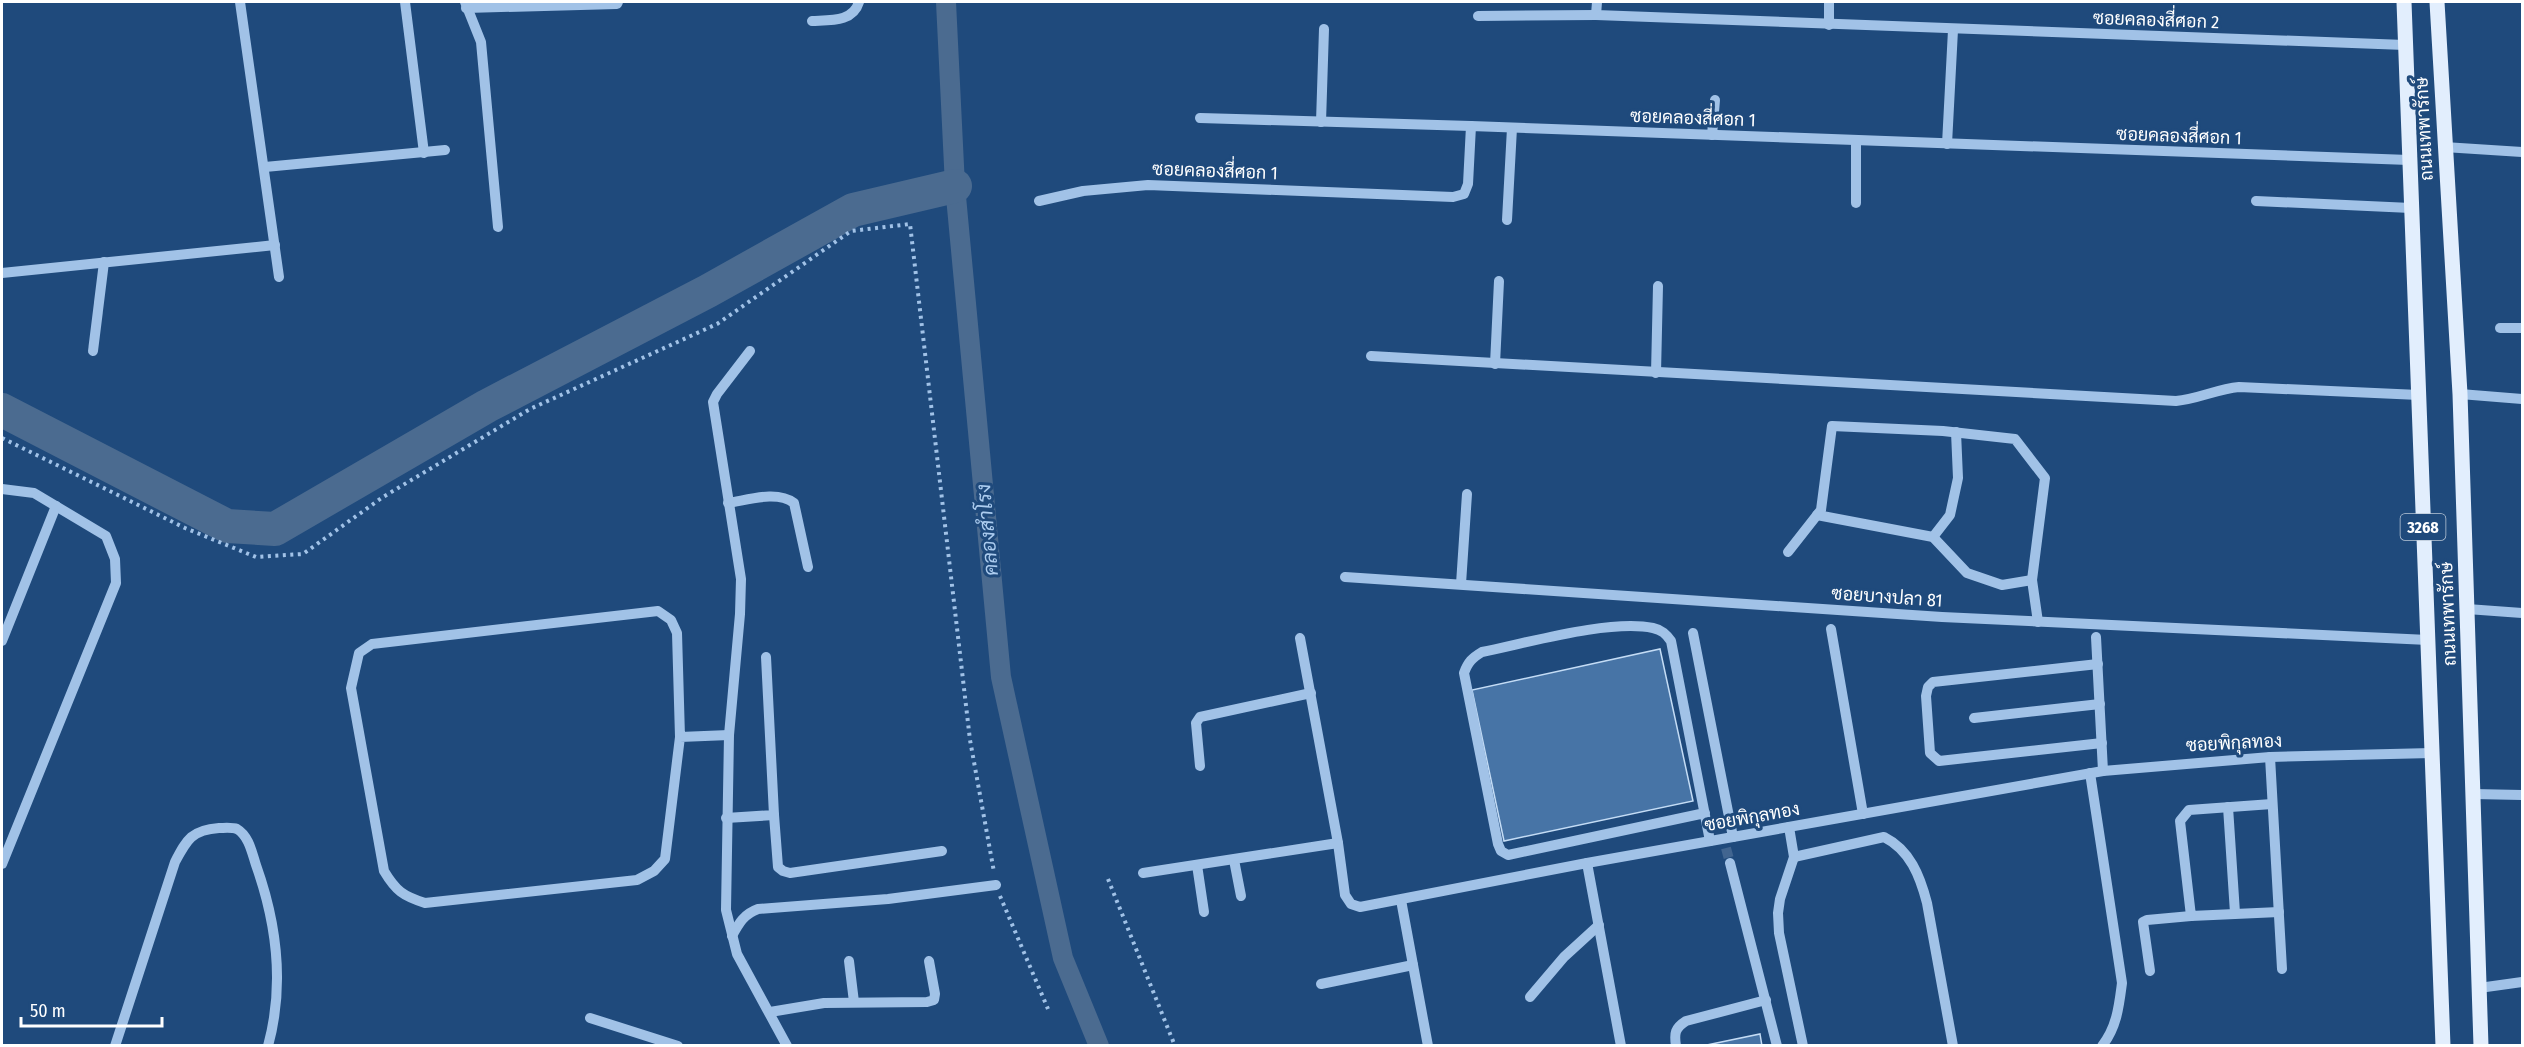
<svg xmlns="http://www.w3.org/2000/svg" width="2524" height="1047" font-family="'Fira Sans Condensed',Sarabun,sans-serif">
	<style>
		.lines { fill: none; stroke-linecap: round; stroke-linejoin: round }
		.canal { stroke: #4b6b90; stroke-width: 20 }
		.river { stroke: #4b6b90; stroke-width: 34 }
		.building { fill: #4774a6; stroke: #c4dcf5; stroke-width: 1.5 }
		.minor-tunnel { stroke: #416590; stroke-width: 10; stroke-dasharray: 10 5; stroke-linecap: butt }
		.path { stroke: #a1c2e7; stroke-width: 4; stroke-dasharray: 3 4.5; stroke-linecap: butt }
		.minor { stroke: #a1c2e7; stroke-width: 10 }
		.major { stroke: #e2eefd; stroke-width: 15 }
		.labels { text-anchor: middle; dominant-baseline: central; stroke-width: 6; stroke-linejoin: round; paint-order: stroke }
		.shield { fill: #1f4a7c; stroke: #bcc9d8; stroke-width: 1.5 }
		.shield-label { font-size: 16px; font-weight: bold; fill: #fff }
		.street-label { font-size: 18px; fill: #fff; stroke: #1f4a7c }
		.water-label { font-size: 20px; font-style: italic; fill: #acccef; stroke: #1f4a7c }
	</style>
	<rect width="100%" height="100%" fill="#1f4a7c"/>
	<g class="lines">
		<path class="canal" d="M946 2 955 186 1001 677 1063 958 1099 1046"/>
		<path class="river" d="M2 410 227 526 275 529 487 406 708 291 853 210 955 186"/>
	</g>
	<g class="building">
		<path d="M1660 649 1693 801 1504 841 1472 690Z"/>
		<path d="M1760 1034 1762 1046H1702Z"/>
	</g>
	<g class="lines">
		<path class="minor-tunnel" d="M1726 848 1730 863"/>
		<g class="path">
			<path d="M2 438 185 528 256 557 303 554 383 497 530 409 717 324 851 231 910 224 970 740 994 872"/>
			<path d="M1108 879 1175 1046"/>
			<path d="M1000 896 1048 1009"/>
		</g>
		<g class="minor">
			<path d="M240 2 279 277"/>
			<path d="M405 2 424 153"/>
			<path d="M465 2 481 42 498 227"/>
			<path d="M1597 2 1596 15 2405 45"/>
			<path d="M1829 2V25"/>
			<path d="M466 8 617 4 618 2"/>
			<path d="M1478 16 1596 15"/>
			<path d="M812 21C831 20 853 22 859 2"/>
			<path d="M1200 118 1471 126"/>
			<path d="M1321 122 1324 29"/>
			<path d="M1712 135 1715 100"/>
			<path d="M1947 144 1953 30"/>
			<path d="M2444 147 2522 152"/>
			<path d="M265 167 445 150"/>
			<path d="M1039 201 1083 191 1148 185 1453 197 1464 194 1468 184 1471 126 2409 160"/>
			<path d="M2256 201 2411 208"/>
			<path d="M1856 203V140"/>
			<path d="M1507 220 1512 128"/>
			<path d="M2 273 275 245"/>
			<path d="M2500 328H2522"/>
			<path d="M93 351 104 262"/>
			<path d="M750 351 717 394 713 402 741 579 740 614 729 735 726 910 737 954 787 1046"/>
			<path d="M1371 356 2176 401C2198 399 2217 389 2239 387L2419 395"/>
			<path d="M1495 364 1499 281"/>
			<path d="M1656 373 1658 286"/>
			<path d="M2460 394 2522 399"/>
			<path d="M2 489 34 493 106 536 115 559 116 583 2 864"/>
			<path d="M728 503C748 500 777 490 794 503L808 567"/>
			<path d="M1817 515 1933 537 1967 573 2002 585 2032 580"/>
			<path d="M1933 537 1950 515 1958 478 1956 432"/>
			<path d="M1788 552 1821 510 1832 426 1943 431 2015 439 2045 478 2032 580 2038 622"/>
			<path d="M1345 577 1942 617 2428 640"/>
			<path d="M1461 584 1467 494"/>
			<path d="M2467 609 2522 613"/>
			<path d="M1831 629 1863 814"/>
			<path d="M1693 633 1733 837"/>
			<path d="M2096 637 2103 771"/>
			<path d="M1300 638 1338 843 1345 895 1351 904 1360 907 1587 863 2103 771 2270 757 2432 753"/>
			<path d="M2 641 56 506"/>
			<path d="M2098 664 1933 682 1928 687 1926 696 1930 753 1939 761 2102 743"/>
			<path d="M1974 718 2100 704"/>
			<path d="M680 737 665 859 654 871 637 880 425 903C403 896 396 891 384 871L351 688 359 653 372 644 658 611 671 620 677 633 680 737 729 735"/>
			<path d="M2270 757 2282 969"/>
			<path d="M1200 766 1196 723 1200 717 1311 693"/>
			<path d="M2090 773 2122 983C2119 1006 2117 1027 2102 1046"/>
			<path d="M2473 794 2522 795"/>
			<path d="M2272 804 2189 810 2180 821 2191 916 2279 912"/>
			<path d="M2228 807 2235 913"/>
			<path d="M1705 813 1508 855 1501 851 1498 844 1464 673C1468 662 1472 658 1482 652 1527 643 1610 619 1653 628 1662 630 1666 634 1671 641L1710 841"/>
			<path d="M774 815 778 867 783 871 790 873 942 851"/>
			<path d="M726 818 774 815 766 657"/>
			<path d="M1789 827 1794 857 1780 899 1778 913 1779 933 1803 1046"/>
			<path d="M1794 857 1884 837C1910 850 1920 876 1927 903L1953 1046"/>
			<path d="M1234 860 1241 896"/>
			<path d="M1587 863 1621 1046"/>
			<path d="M1730 863 1777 1046"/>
			<path d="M1197 865 1204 912"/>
			<path d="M1143 873 1338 843"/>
			<path d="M1401 900 1428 1046"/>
			<path d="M732 936C739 923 744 914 758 909L888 899 996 885"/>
			<path d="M849 961 854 1002"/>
			<path d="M2150 971 2143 922 2147 920 2191 916"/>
			<path d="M1321 984 1413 965"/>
			<path d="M2479 988 2522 982"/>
			<path d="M1530 997 1564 957 1599 925"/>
			<path d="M770 1012 824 1003 927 1002 934 1000 935 994 929 961"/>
			<path d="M590 1018 678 1046"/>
			<path d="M115 1046 175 862C187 839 192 830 219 828 224 828 232 827 237 829 249 836 252 853 256 865 277 924 285 984 268 1046"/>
			<path d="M1676 1046C1674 1033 1675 1028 1686 1021L1766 1000"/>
		</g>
		<g class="major">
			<path d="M2404 2 2443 1046"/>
			<path d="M2437 2 2460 394 2481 1046"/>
		</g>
	</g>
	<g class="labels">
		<rect class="shield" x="2400.5" y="514" width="45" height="26" rx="4.5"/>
		<g class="shield-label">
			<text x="2423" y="527">3268</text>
		</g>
		<g class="street-label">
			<text transform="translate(2156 20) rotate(2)">ซอยคลองสี่ศอก 2</text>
			<text transform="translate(1693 118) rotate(2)">ซอยคลองสี่ศอก 1</text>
			<text transform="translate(2424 129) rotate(-93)">ถนนเทพารักษ์</text>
			<text transform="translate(2179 136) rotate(2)">ซอยคลองสี่ศอก 1</text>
			<text transform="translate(1215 171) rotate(2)">ซอยคลองสี่ศอก 1</text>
			<text transform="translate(1887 597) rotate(4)">ซอยบางปลา 81</text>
			<text transform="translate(2448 614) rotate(-92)">ถนนเทพารักษ์</text>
			<text transform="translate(2234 743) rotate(-3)">ซอยพิกุลทอง</text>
			<text transform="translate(1752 817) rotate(-10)">ซอยพิกุลทอง</text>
		</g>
		<g class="water-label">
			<text transform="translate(987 530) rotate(-95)">คลองสำโรง</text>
		</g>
	</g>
	<rect width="2524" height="1047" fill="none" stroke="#ffffff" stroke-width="6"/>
	<path d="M21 1017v9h141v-9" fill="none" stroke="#ffffff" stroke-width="3"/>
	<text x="30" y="1017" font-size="18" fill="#ffffff" stroke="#1f4a7c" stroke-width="4.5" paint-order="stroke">50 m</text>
</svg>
